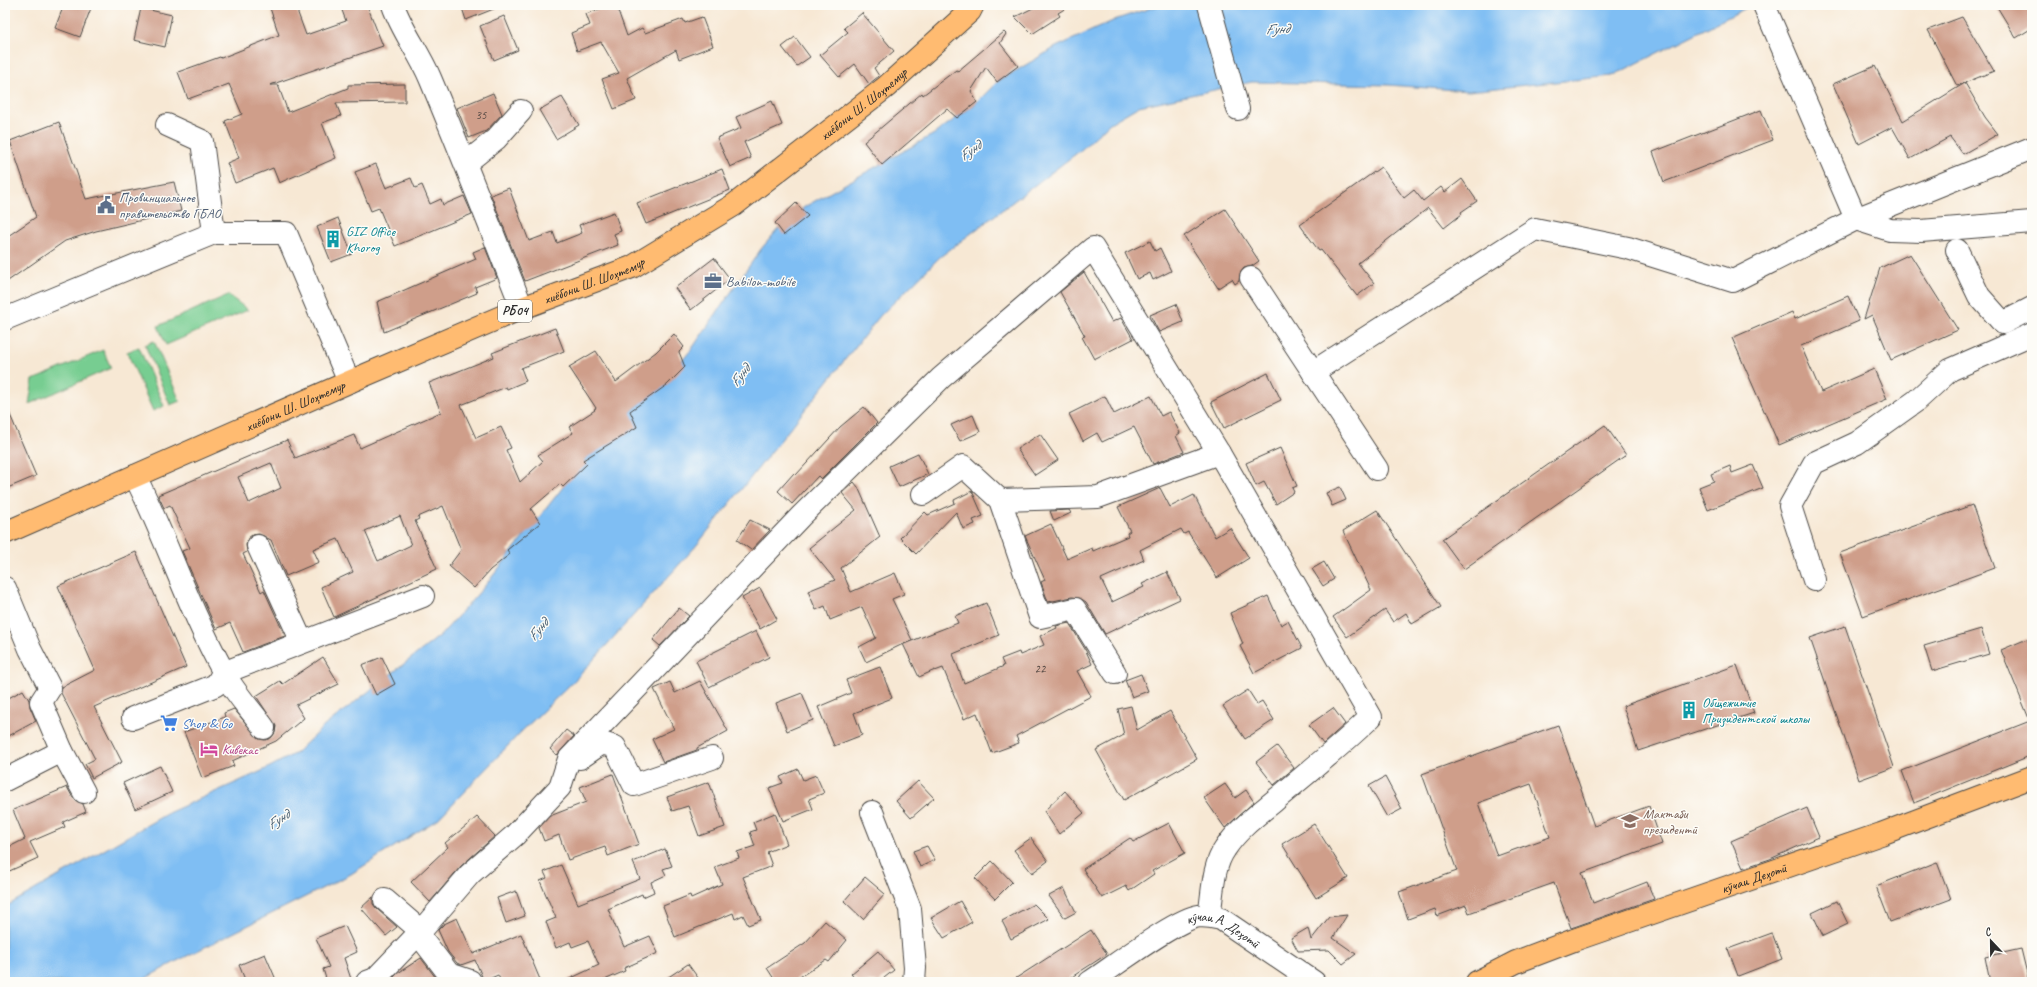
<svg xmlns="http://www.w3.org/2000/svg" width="2037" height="987" font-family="Caveat,sans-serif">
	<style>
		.green { fill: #77cd91; stroke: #517c5e }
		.water { fill: #7fbef3; stroke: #55748f }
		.building { fill: #cf9e8a; fill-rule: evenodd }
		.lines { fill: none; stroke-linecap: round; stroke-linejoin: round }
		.minor-casing { stroke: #4a4744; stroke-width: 24 }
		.major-casing { stroke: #4a4744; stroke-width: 24 }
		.minor { stroke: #fff; stroke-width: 22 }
		.major { stroke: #ffbb71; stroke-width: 22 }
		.labels { text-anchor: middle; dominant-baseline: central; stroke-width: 3; stroke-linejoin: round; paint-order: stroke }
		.number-label { font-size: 12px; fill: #544843 }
		.shield { fill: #fdfcf7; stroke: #6a6a68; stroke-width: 1 }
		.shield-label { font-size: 13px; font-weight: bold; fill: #2b2b2b }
		.street-label { font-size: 14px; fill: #2b2b2b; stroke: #fdfcf7 }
		.service-label { font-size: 14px; fill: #4e5e75; stroke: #fdfcf7; text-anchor: start }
		.culture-label { font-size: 14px; fill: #0d838f; stroke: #fdfcf7; text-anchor: start }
		.shop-label { font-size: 14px; fill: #366cbe; stroke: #fdfcf7; text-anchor: start }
		.hotel-label { font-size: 14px; fill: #b23c85; stroke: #fdfcf7; text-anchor: start }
		.education-label { font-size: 14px; fill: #785e54; stroke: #fdfcf7; text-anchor: start }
		.water-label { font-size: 15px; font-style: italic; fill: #485e71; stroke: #fdfcf7 }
	</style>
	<rect width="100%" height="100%" fill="#fdfcf7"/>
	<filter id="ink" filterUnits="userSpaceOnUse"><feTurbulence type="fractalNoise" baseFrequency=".025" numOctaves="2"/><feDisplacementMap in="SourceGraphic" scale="8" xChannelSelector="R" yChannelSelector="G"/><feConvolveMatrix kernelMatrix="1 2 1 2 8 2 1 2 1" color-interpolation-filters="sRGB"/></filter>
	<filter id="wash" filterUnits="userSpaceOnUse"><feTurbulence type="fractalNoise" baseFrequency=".012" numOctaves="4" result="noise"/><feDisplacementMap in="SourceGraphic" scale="16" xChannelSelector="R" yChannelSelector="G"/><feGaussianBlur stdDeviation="0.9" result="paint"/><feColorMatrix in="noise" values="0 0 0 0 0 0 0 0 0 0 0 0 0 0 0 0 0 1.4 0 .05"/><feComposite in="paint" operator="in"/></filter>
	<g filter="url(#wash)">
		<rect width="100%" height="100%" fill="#f7e8d4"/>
		<g class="green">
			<path d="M228 295 248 310 166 345 158 326Z"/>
			<path d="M154 341 180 401 170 405 145 345Z"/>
			<path d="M139 347 164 406 153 411 127 352Z"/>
			<path d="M103 350 111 368 29 404 33 380Z"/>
		</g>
		<path class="water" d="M1160 5H1752L1612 76 1469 91 1388 85 1252 82 1139 106 1110 123 1081 150 940 257 880 316 696 546 577 678 521 732 438 819 351 874 175 962 139 982H5V907L168 813 264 770 296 753 323 727 441 635 484 587 586 458 613 428 664 382 691 350 761 249 785 221 806 206 934 134 973 106 997 82 1056 47 1117 19Z"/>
		<g id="blocks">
			<g class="building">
				<path d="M64 5H82L91 8 80 37 55 28Z"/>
				<path d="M269 5H295L306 35 346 21 340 5H367L383 46 270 85H278L288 112 348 88V85L405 84V102L336 103 341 116 322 123 336 158 279 183 273 168 235 183 227 163 239 158 225 121 242 114 229 84 188 99 178 72 220 57 221 58 279 35Z"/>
				<path d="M461 5H501V6L466 20Z"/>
				<path d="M610 5H616L627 36 642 28 645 33 683 19 685 23 702 17 713 46 679 59 676 50 627 78 636 100 614 109 602 79 619 73 601 42 577 51 571 33 590 25 586 14Z"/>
				<path d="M1039 5H1071L1058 13 1060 16 1032 34 1015 17Z"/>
				<path d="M1996 5H2032V28L2016 38Z"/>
				<path d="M141 8 172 15 165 47 134 40Z"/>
				<path d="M862 13 894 51 874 68 879 76 869 84 855 64 839 77 820 55 848 32 844 28Z"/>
				<path d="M504 16 518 50 494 60 480 26Z"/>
				<path d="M1962 17 1994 71 1957 86 1928 30Z"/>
				<path d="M1004 32 1006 34 1000 43 1018 66 997 82 986 67 971 91 977 102 957 118 947 109 882 165 864 142 922 93 923 95 956 70 958 71Z"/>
				<path d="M795 37 810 57 797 66 782 47Z"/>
				<path d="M1875 66 1903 121 1965 83 1985 117 1998 134 1963 154 1950 137 1910 159 1892 127 1859 144 1833 84Z"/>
				<path d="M493 93 502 114 486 131 469 138 457 108Z"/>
				<path d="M562 97 579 125 556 139 539 110Z"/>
				<path d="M772 101 782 125 744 142 751 158 730 167 717 138 741 128 736 117Z"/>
				<path d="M1761 110 1773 140 1664 182 1653 152Z"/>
				<path d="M59 122 86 199 174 182 181 211 96 231 65 241 5 283V238L36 217 10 141Z"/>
				<path d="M376 164 386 188 411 178 415 188 422 185 430 204 441 199 443 205 464 196 472 214 395 246 379 208 371 211 355 172Z"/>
				<path d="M1381 167 1404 198 1414 190 1423 201 1441 187 1445 192 1462 179 1477 201 1461 212 1462 214 1444 228 1428 208 1358 263 1374 283 1357 296 1321 250 1319 251 1300 225Z"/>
				<path d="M722 169 730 190 646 224 637 203Z"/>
				<path d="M509 188 529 241 553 232 557 243 582 233 579 225 614 212 621 231 614 234 618 245 525 281 491 195Z"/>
				<path d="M796 203 808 216 784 235 775 223Z"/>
				<path d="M1225 209 1259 261 1252 266 1244 268 1240 273 1239 281 1235 284 1232 279 1218 288 1184 236Z"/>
				<path d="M338 218 352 254 331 262 317 227Z"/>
				<path d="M1150 241 1155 251 1160 248 1171 271 1153 280 1150 273 1137 279 1125 253Z"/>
				<path d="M485 247 497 278 475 287 477 293 384 332 377 302 476 259 473 252Z"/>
				<path d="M1910 254 1958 330 1891 360 1872 315 1864 319 1880 268Z"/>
				<path d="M714 258 730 279 691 310 675 288Z"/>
				<path d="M1084 272 1112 322 1121 318 1133 339 1094 359 1082 337 1085 336 1060 292Z"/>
				<path d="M1848 296 1859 321 1801 346 1821 392 1874 369 1887 399 1779 445 1732 338 1792 312 1795 319Z"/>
				<path d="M1176 304 1183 322 1159 332 1150 315Z"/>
				<path d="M555 328 564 351 521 368 526 381 507 389 506 387 461 405 476 438 501 427 511 448 506 450 520 482 543 461 538 455 573 433 569 427 595 410 594 409 596 408 569 367 596 351 616 382 656 352 674 334 684 347 679 352 685 367 667 385 630 411 637 427 583 460 587 464 563 487 560 484 531 509 540 523 507 550 510 554 490 570 474 588 449 566 461 550 443 506 418 517 419 519 415 521 437 569 334 617 321 587 353 572 338 539 313 549 319 562 286 576 271 540 259 534 252 535 248 538 246 545 247 552 243 554 261 592 264 590 285 636 243 652 230 623 216 629 182 551 190 548 170 505 164 508 158 495 287 440 295 458 354 435 360 448 441 412 429 383 494 357 492 353ZM271 463 281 488 249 503 238 477ZM400 516 411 545 378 561 365 531Z"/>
				<path d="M1268 373 1281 400 1224 428 1211 402Z"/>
				<path d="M1105 396 1114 414 1151 396 1161 416 1169 412 1180 433 1176 436 1184 452 1153 464 1134 427 1102 442 1097 433 1083 441 1069 414Z"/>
				<path d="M5 403 36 476 5 489Z"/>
				<path d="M864 407 877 423 821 479 818 476 792 504 778 491 794 473 796 475 840 427Z"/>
				<path d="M973 415 980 432 960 441 951 425Z"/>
				<path d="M1605 425 1626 455 1464 569 1442 539Z"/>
				<path d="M1040 434 1058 460 1035 475 1017 449Z"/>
				<path d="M1280 448 1297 486 1292 488 1294 492 1276 504 1264 482 1256 486 1246 463Z"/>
				<path d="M918 453 928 474 899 487 889 466Z"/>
				<path d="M1753 465 1763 488 1708 510 1699 487 1714 481 1711 474 1730 466 1732 473Z"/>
				<path d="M854 482 858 487 880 537 841 568 851 592 895 573 904 594 892 599 912 640 904 644 958 623 955 616 986 603 999 635 953 654 964 683 1004 666 1001 659 1019 652 1020 655 1044 645 1040 636 1057 628 1056 626 1069 623 1085 649 1092 664 1077 671 1091 696 1016 736 1019 743 992 753 977 713 964 719 943 668 935 671V670L919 677 903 644 866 662 859 647 876 638 862 607 830 620 825 606 816 610 808 591 835 580 809 548 856 510 842 493Z"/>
				<path d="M1340 487 1346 500 1332 506 1326 493Z"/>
				<path d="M1160 488 1170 507 1194 495 1215 537 1230 528 1249 558 1217 578 1188 532 1184 534 1181 529 1140 550 1144 560 1101 579 1112 602 1144 587 1142 584 1167 572 1180 599 1105 634 1086 602 1080 598 1072 597 1048 602 1041 582 1045 580 1025 536 1051 524 1067 559 1092 548 1093 551 1128 536 1127 533 1130 531 1118 507Z"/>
				<path d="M972 491 983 516 973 520 975 524 963 529 956 512 916 554 900 538 925 512 928 515 955 503 954 500Z"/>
				<path d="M1972 505 1995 568 1863 616 1840 553Z"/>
				<path d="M1069 510 1071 513 1054 521 1050 511Z"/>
				<path d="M1377 510 1441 607 1412 624 1406 613 1393 622 1385 610 1347 637 1333 617 1371 590 1343 531Z"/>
				<path d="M750 520 770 530 751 550 737 540Z"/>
				<path d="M136 552 186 667 94 707 122 762 92 778 85 764 95 759 61 693 62 687 95 670 58 586Z"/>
				<path d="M1324 562 1334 579 1323 586 1312 569Z"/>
				<path d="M760 588 777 619 760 629 742 598Z"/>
				<path d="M1268 596 1281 625 1288 621 1302 648 1254 673 1240 646 1243 644 1230 613Z"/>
				<path d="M679 608 689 616 660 646 653 640Z"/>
				<path d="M1845 626 1894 767 1859 780 1810 638Z"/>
				<path d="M1981 629 1989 654 1932 671 1924 646Z"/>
				<path d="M756 631 769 657 709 687 696 661Z"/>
				<path d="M2027 639 2032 651V755L1914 803 1902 771 2030 721 2001 650Z"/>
				<path d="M323 657 339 684 296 705 304 718 276 741 232 761 234 766 202 778 184 732 225 717 224 713 234 709 259 739 265 740 271 738 275 733 276 726 256 696 280 681 283 684Z"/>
				<path d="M382 657 395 684 376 695 362 665Z"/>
				<path d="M1737 665 1754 713 1638 751 1623 706Z"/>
				<path d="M880 667 892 698 854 713 862 735 834 746 818 707 851 693 846 680Z"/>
				<path d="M1141 674 1148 691 1132 697 1125 680Z"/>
				<path d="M700 681 728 731 697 748V750L663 762 652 739 674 729 654 689 670 682 675 693Z"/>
				<path d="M23 690 29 700 30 707 36 721 5 738V700Z"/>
				<path d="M1248 690 1257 704 1262 701 1274 720 1245 739 1223 706Z"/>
				<path d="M802 693 813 720 787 731 776 703Z"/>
				<path d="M1131 706 1137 730 1170 711 1197 759 1124 800 1096 750 1124 735 1118 709Z"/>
				<path d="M1333 708 1345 724 1323 744 1309 725Z"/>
				<path d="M1558 725 1594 826 1649 806 1662 844 1582 873 1593 903 1647 882 1654 899 1571 928 1554 883 1469 913 1466 905 1437 916 1435 909 1408 919 1399 892 1457 871 1422 774ZM1531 784 1550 837 1497 856 1478 803Z"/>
				<path d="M566 730 574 736 557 755 550 749Z"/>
				<path d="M1277 746 1294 768 1274 785 1256 762Z"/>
				<path d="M160 766 172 792 135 809 123 783Z"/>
				<path d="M798 769 803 780 816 775 824 793 809 799 813 809 783 821 769 788 783 783 780 777Z"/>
				<path d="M613 774 639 844 608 856 605 847 568 860 559 835 544 841 539 828 550 816 586 802 580 787Z"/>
				<path d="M1385 777 1402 809 1387 817 1369 786Z"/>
				<path d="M918 781 934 798 911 818 896 801Z"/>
				<path d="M709 782 725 827 699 836 688 806 672 811 667 797Z"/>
				<path d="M1225 784 1235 798 1246 790 1254 802 1225 828 1204 798Z"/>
				<path d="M67 787 73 798 83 804 86 812 63 822 65 827 30 842 38 858 5 873V849L25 839 13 810Z"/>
				<path d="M1065 791 1084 813 1059 834 1044 811Z"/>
				<path d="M1807 808 1819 837 1770 859 1743 868 1731 841Z"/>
				<path d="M775 813 787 844 767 852 772 866 743 877 761 920 748 925 743 915 735 919 733 913 675 937 663 906 690 895 691 898 722 884 715 867 739 858 737 852 755 846 750 832 756 830 753 822Z"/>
				<path d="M477 817 495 836 461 866 430 902 411 882 448 847 445 843Z"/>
				<path d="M1169 823 1185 853 1152 871 1154 874 1129 891 1126 886 1102 898 1083 869 1130 838 1133 842Z"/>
				<path d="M1314 824 1348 878 1316 898 1282 844Z"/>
				<path d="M1031 838 1048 861 1032 873 1014 850Z"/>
				<path d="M927 846 935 860 920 867 913 851Z"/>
				<path d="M665 849 672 866 663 869 666 875 651 882 654 892 643 897 642 894 608 909 624 947 650 936 658 953 624 968 625 971 600 982H563L599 965 588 941 572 947 570 942 556 948 546 922 556 918 540 881 547 878 544 872 561 865 578 904 640 879 633 862Z"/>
				<path d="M992 861 1012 882 995 899 975 878Z"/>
				<path d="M1937 862 1951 899 1890 922 1876 886Z"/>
				<path d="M865 877 885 894 863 919 844 901Z"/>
				<path d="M1064 888 1076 912 1065 918 1049 896Z"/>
				<path d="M516 891 525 916 506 923 497 898Z"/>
				<path d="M373 897V904L377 909 397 927 386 936 361 908Z"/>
				<path d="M960 901 972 922 944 938 931 918Z"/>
				<path d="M1837 901 1848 924 1823 936 1812 913Z"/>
				<path d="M1034 904 1049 919 1011 939 1002 921Z"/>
				<path d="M1347 915 1333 938 1356 954 1343 964 1329 950 1298 951 1291 938 1308 928 1311 940 1329 917Z"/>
				<path d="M457 918 473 954 521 934 541 982H501L498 975 484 981 475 960 461 965 457 963 448 952 438 930 444 924Z"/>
				<path d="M825 921 847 940 829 962 826 960 792 982H776L767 968 805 943Z"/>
				<path d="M345 926 357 952 344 958 352 982H327L323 969 329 967 316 938Z"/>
				<path d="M1091 930 1107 954 1064 982H1010Z"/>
				<path d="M1772 933 1782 959 1738 976 1728 949Z"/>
				<path d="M2021 949 2029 982H1990L1985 957Z"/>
				<path d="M878 951 894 970 879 982H858L851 974Z"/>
				<path d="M265 954 277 982H246L239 965Z"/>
				<path d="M421 958 439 982H389L398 973Z"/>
				<path d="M688 964 701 982H661Z"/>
			</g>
		</g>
	</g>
	<g filter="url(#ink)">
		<use href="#blocks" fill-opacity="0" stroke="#4a4744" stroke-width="1"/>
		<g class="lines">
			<g class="minor-casing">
				<g id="minor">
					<path d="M393 5C402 31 419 52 430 78 462 154 492 231 522 308"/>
					<path d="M1209 5 1238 109"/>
					<path d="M1764 5 1856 219 1890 230 1921 231 2032 222"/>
					<path d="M167 125 202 141 214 233H286L349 382"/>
					<path d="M466 163 496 139 521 111"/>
					<path d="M1957 250 1979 296 2003 323 2032 308"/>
					<path d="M1251 278 1377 469"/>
					<path d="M5 319 214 233"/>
					<path d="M1313 372 1535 229 1628 248 1733 281 1856 219 2032 148"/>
					<path d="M135 476C167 540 189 609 223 671 233 691 251 710 264 728"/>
					<path d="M923 494 963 466 1000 500 1040 617 1075 609 1115 673"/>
					<path d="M1000 500 1098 497 1219 453"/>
					<path d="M258 546 302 642"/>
					<path d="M1814 580 1790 506 1814 463 1857 443 1916 401 1950 370 2032 334"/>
					<path d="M5 588 30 649 50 688 41 702 62 751 84 792"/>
					<path d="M133 718 216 685 223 673 423 596"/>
					<path d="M580 758 602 743 615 747 634 785 712 758"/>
					<path d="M5 780 62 751"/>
					<path d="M872 812 910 909 915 968 914 982"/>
					<path d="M385 900 421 931 423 940 449 974 470 981"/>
					<path d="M367 982 375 979 421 931 470 874 515 835 560 787 569 759 801 516 941 378 1093 248 1219 453 1371 717C1340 747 1306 774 1273 802 1256 816 1237 830 1225 849 1212 867 1213 895 1209 916"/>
					<path id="s1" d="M1090 982C1113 967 1176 919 1199 916 1207 916 1214 917 1221 919L1314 982"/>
				</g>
			</g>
			<g class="major-casing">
				<g id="major">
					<path id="s2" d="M5 533 349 382 522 308 632 267 734 205 886 87 970 11 973 5"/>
					<path id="s3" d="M1477 982 1516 962 1574 940 1881 834 2032 777"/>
				</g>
			</g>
			<use href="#minor" class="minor"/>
			<use href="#major" class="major"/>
		</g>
	</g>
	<defs>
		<g id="civic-bare" transform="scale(1.38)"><path d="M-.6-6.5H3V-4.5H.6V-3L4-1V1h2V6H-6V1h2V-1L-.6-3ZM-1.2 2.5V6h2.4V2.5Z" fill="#5c6f8a" stroke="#fdfcf7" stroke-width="2.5" paint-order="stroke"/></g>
		<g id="building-bare" transform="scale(1.38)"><path d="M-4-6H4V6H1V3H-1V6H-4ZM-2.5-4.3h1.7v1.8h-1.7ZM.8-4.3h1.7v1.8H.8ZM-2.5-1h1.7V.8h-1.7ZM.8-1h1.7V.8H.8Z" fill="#0f9aa8" stroke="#fdfcf7" stroke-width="2.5" paint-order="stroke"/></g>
		<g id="office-bare" transform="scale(1.38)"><path d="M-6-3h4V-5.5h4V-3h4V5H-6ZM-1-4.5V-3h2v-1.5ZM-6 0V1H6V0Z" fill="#5c6f8a" stroke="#fdfcf7" stroke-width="2.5" paint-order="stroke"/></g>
		<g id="supermarket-bare" transform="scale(1.38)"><path d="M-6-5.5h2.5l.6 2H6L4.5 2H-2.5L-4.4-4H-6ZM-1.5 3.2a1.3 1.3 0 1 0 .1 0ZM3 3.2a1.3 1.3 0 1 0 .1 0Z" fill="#3f7fe0" stroke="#fdfcf7" stroke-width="2.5" paint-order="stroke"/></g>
		<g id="hotel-bare" transform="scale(1.38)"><path d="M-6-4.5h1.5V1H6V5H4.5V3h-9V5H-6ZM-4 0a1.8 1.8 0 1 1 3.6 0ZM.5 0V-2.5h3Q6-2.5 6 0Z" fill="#d1479c" stroke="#fdfcf7" stroke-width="2.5" paint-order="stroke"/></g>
		<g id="school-bare" transform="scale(1.38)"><path d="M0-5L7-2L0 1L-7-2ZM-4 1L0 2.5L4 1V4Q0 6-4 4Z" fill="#8d6e63" stroke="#fdfcf7" stroke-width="2.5" paint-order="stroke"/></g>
	</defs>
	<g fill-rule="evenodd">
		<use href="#civic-bare" x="106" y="205"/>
		<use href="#building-bare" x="333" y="239"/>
		<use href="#office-bare" x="713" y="281"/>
		<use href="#building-bare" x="1689" y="710"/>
		<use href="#supermarket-bare" x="169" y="723"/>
		<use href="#hotel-bare" x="209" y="749"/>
		<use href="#school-bare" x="1630" y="821"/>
	</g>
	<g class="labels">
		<g class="number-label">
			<text x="481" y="115">35</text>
			<text x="1040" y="669">22</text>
		</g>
		<rect class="shield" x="498" y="300" width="34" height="22" rx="3"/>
		<g class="shield-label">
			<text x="515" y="311">РБ04</text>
		</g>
		<g class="street-label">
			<text stroke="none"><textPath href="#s2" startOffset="965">хиёбони Ш. Шоҳтемур</textPath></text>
			<text stroke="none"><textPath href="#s2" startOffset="641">хиёбони Ш. Шоҳтемур</textPath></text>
			<text stroke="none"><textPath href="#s2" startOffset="317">хиёбони Ш. Шоҳтемур</textPath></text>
			<text stroke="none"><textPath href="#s3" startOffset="296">кӯчаи Деҳотӣ</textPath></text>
			<text stroke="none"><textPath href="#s1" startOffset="155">кӯчаи А. Деҳотӣ</textPath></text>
		</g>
		<g class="service-label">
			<text x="119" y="197">Провинциальное<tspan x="119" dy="16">правительство ГБАО</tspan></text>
			<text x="726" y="281">Babilon-mobile</text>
		</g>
		<g class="culture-label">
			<text x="346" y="231">GIZ Office<tspan x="346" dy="16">Khorog</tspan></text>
			<text x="1702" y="702">Общежитие<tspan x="1702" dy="16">Призидентской школы</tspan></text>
		</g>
		<g class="shop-label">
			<text x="182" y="723">Shop &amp; Go</text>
		</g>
		<g class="hotel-label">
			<text x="222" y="749">Кивекас</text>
		</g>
		<g class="education-label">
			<text x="1643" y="813">Мактаби<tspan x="1643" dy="16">президентӣ</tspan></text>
		</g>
		<g class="water-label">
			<text transform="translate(1277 29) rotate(-2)">Ғунд</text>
			<text transform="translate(970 151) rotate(-35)">Ғунд</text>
			<text transform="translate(740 376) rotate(-52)">Ғунд</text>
			<text transform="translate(538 630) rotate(-50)">Ғунд</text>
			<text transform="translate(278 820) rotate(-32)">Ғунд</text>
		</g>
	</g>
	<rect width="2037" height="987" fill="none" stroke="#fdfcf7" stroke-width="20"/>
	<g transform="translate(1991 941) rotate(338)" stroke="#fdfcf7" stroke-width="3" paint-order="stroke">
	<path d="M0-3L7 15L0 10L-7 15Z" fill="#2b2b2b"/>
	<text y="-6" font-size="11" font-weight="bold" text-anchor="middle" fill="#2b2b2b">С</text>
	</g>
</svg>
